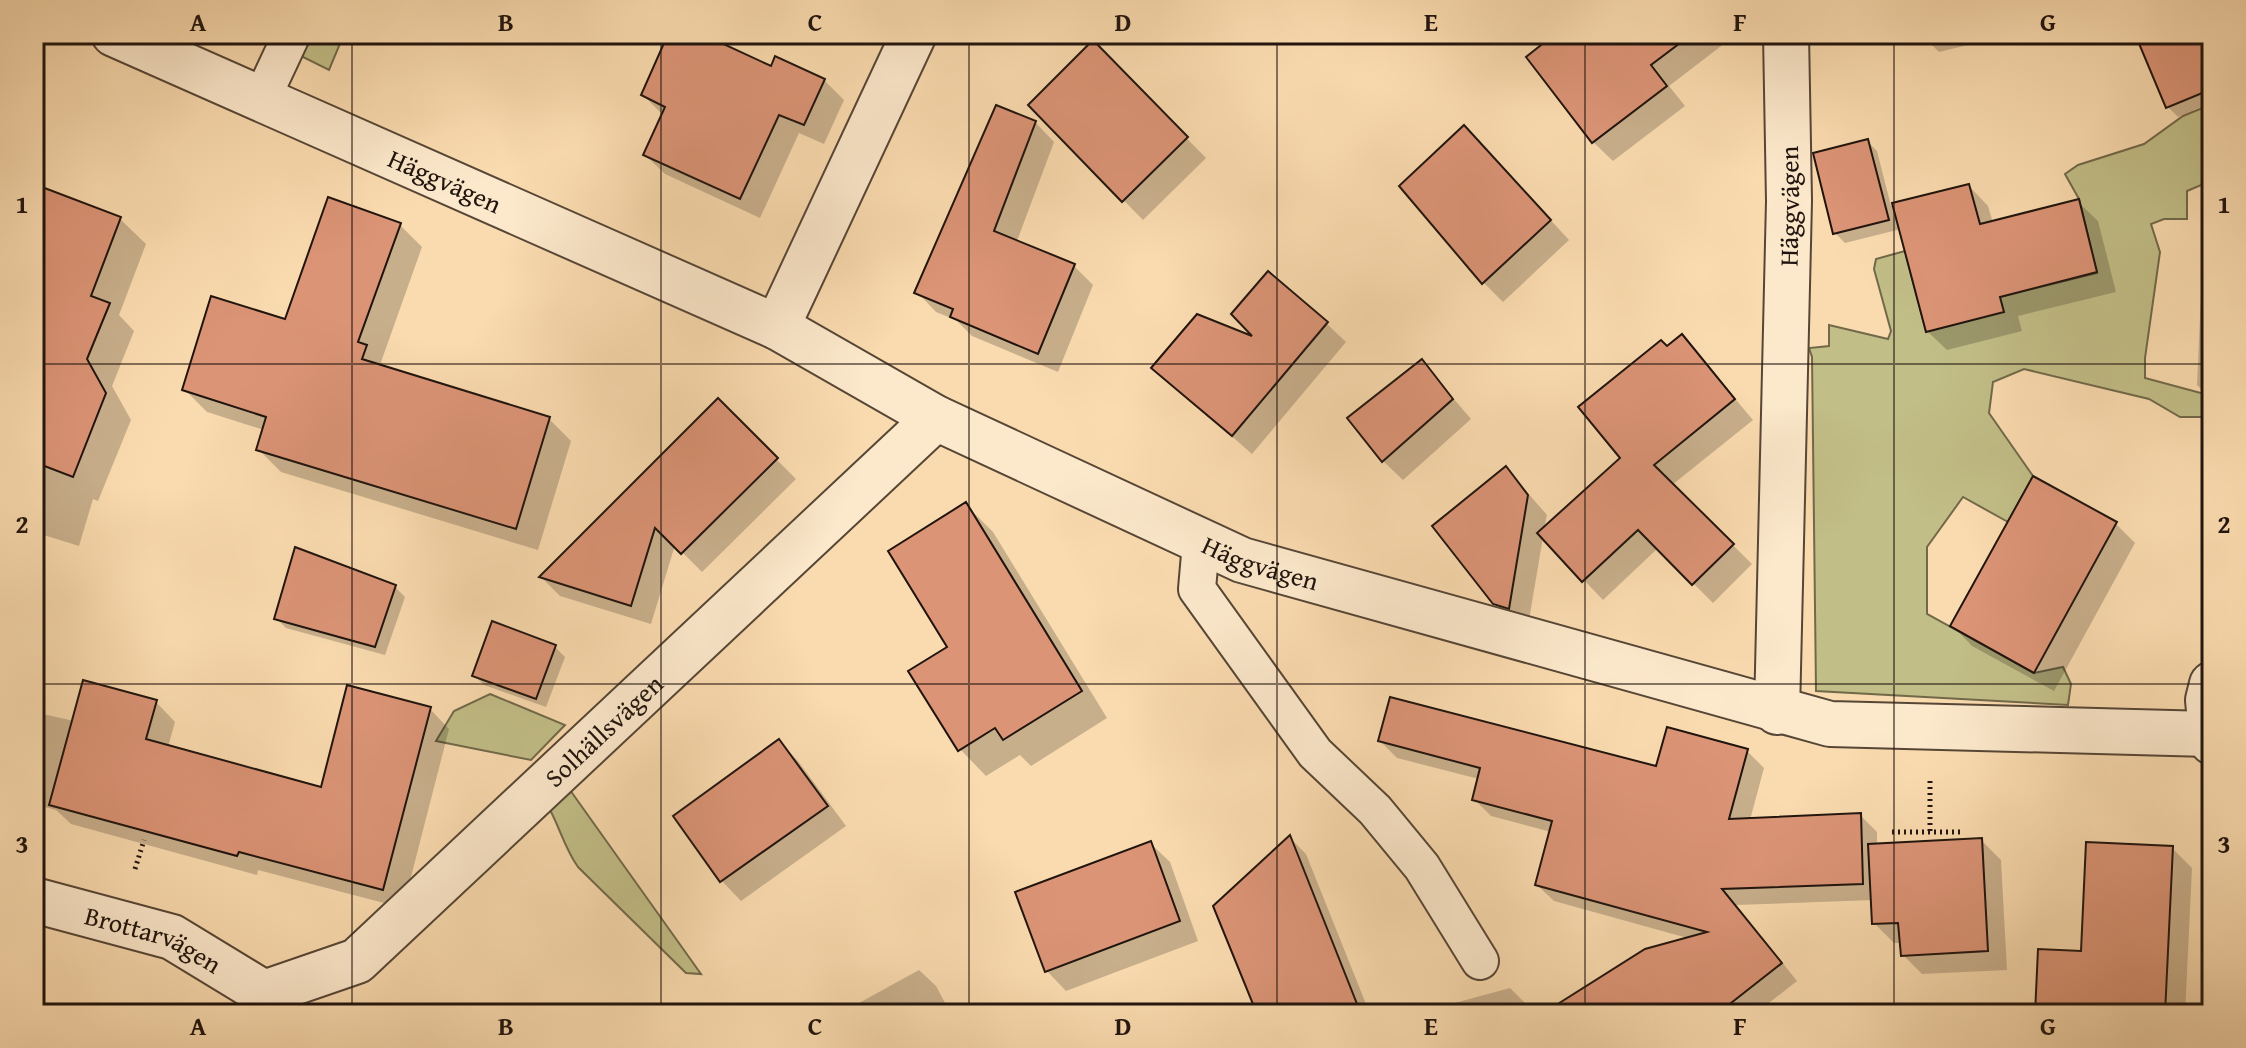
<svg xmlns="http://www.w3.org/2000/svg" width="2246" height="1048" font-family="'Gentium Book Plus',serif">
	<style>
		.green { fill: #c2be87; stroke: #71694a; stroke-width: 2 }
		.shadow { fill: #0003 }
		.building { fill: #db9476; stroke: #20140e; stroke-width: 2 }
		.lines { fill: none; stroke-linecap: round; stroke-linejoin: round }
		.lane-casing { stroke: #564636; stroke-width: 40 }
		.street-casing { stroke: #564636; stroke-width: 48 }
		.path { stroke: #20140e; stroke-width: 5; stroke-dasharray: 2 4; stroke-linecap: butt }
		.lane { stroke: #fce8cb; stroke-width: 36 }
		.street { stroke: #fce8cb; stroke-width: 44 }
		.grid { fill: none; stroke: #20140e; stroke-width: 2; stroke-opacity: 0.55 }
		.labels { text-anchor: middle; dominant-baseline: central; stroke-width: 6; stroke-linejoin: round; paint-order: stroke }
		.street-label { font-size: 26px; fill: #20140e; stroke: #fce8cb }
		.neatline { fill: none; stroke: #20140e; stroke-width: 3 }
		.grid-label { font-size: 26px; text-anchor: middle; font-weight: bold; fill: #20140e }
	</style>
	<rect width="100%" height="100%" fill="#fadbaf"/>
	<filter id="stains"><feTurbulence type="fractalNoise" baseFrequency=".0025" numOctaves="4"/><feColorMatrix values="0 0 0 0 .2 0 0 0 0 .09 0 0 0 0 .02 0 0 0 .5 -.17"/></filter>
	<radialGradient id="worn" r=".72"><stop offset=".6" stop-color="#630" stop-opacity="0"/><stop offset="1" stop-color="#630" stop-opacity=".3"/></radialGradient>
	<g class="green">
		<path d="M305 34H344L329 70 295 53Z"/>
		<path d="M2212 104V187L2201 185 2187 191V219H2164L2151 224 2160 252 2145 358V378L2212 396V417H2180L2149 399 2024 369 1993 382 1989 413 2033 476 2008 522 1963 497 1927 547V614L2034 673 2063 667 2071 684 2068 705 1816 691 1812 357 1809 348 1829 346V325L1888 339 1891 331 1874 269 1876 259 1905 251 1926 331 2000 297 2097 273 2079 199 2065 174 2078 165 2144 144 2183 116Z"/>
		<path d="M490 694 565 725 531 760 436 741 454 711Z"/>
		<path d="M570 790 701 974 686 973 578 867C565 849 560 828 549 808Z"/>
	</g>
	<g class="shadow">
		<path d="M670 34H697L772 68 824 80 844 100 824 144 799 133 760 218 665 174 645 155 663 115 643 95Z"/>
		<path d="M1558 34H1724L1729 40 1669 86 1685 106 1613 161 1593 142Z"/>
		<path d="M1921 34H2013L1939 52Z"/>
		<path d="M2138 34H2212V102L2178 117 2168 107Z"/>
		<path d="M1093 43 1206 158 1143 220 1030 105Z"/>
		<path d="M1035 122 1054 142 1017 241 1074 266 1093 285 1058 372 972 336 956 320 936 312 917 292Z"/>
		<path d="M1867 141 1877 151 1891 206 1969 186 1988 206 1993 223 2078 202 2098 221 2116 292 2018 316 2022 331 1947 350 1927 331 1901 229 1845 243 1835 233Z"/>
		<path d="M1484 148 1569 240 1503 302 1483 282Z"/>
		<path d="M34 186 120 219 146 244 119 315 134 331 112 386 131 420 98 501 93 499 79 546 34 532Z"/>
		<path d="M400 225 422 247 381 362 389 370 549 419 571 441 538 550 281 472 258 449 264 430 207 412 184 389 286 322Z"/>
		<path d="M2204 227 2212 228V400L2197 385Z"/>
		<path d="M1326 323 1346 342 1252 454 1154 368Z"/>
		<path d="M1682 336 1753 420 1672 485 1752 564 1713 603 1658 548 1603 600 1543 537 1528 626 1514 623 1495 603 1506 468 1547 515 1544 529 1622 459 1667 348Z"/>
		<path d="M1422 362 1471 419 1403 480 1383 461Z"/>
		<path d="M718 401 796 479 702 572 675 545 651 624 560 596 541 577Z"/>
		<path d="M966 505 993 532 1107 718 1031 766 1020 755 986 776 960 749 950 648Z"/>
		<path d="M2116 524 2135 543 2054 691 1972 646 1953 626Z"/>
		<path d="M395 587 405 597 385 655 286 628 276 618Z"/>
		<path d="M555 647 565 657 546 707 484 685 474 675Z"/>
		<path d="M156 702 175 722 168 747 322 790 430 709 449 729 403 908 258 870 257 875 71 824 56 810 34 804V712L74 721Z"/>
		<path d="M1380 741 1657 768 1747 751 1764 768 1750 820 1860 815 1877 832V846L1981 840 2001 860 2007 970 1922 974 1903 955 1902 943H1894L1874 923 1873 900 1736 905 1797 981 1755 1014H1546L1691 939 1554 901 1537 885 1551 832 1491 816 1474 799 1479 779 1397 758Z"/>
		<path d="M779 742 798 761 846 826 741 901 722 881 676 817Z"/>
		<path d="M1290 838 1306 854 1370 1014H1259Z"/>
		<path d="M1150 843 1170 862 1198 941 1066 991 1047 971Z"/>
		<path d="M2172 848 2192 868 2185 1014H2037Z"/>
		<path d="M919 970 936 986 951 1014H839Z"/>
		<path d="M1510 988 1527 1005 1530 1014H1414Z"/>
	</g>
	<g class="building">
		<path d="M668 34H702L771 66 775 56 825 79 804 125 779 115 740 199 643 155 665 107 641 95Z"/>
		<path d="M1555 34H1692L1651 65 1667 86 1592 143 1526 57Z"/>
		<path d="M2135 34H2212V89L2166 108Z"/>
		<path d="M1093 40 1188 137 1122 202 1028 105Z"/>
		<path d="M996 105 1036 121 994 231 1075 264 1038 354 950 317 953 309 914 293Z"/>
		<path d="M1464 125 1551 220 1482 284 1399 186Z"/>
		<path d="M1868 139 1889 220 1833 234 1813 153Z"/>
		<path d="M34 184 121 217 91 296 110 303 87 359 106 393 73 477 34 462Z"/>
		<path d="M1969 184 1980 224 2079 199 2097 272 2000 297 2004 312 1926 332 1892 203Z"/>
		<path d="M328 197 401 223 358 342 367 345 362 359 550 417 516 529 256 450 266 417 182 390 211 296 285 319Z"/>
		<path d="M1268 271 1328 322 1232 436 1151 368 1197 314 1252 336 1231 314Z"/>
		<path d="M1682 334 1735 399 1654 465 1734 544 1692 585 1638 530 1582 582 1537 533 1620 458 1578 407 1661 340 1667 346Z"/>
		<path d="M1422 359 1453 399 1382 462 1347 418Z"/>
		<path d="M718 398 778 458 681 554 655 528 631 606 539 577Z"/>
		<path d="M1506 466 1528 495 1509 609 1493 604 1432 526Z"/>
		<path d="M2033 476 2117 522 2034 673 1950 626Z"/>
		<path d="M966 502 1082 691 1003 740 995 728 958 751 908 671 947 647 888 551Z"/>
		<path d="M295 547 396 585 375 647 274 619Z"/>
		<path d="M492 621 556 645 536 699 472 676Z"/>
		<path d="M83 680 157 700 146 739 321 787 347 685 431 707 383 890 239 852 237 856 49 805Z"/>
		<path d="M1390 697 1656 766 1667 727 1748 749 1729 819 1861 813 1863 884 1722 889 1782 963 1717 1014H1542L1645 949 1707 932 1535 885 1552 821 1472 800 1480 768 1378 741Z"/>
		<path d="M779 739 828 806 720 882 673 816Z"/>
		<path d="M1290 835 1361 1014H1257L1213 906Z"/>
		<path d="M1982 838 1988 951 1901 956 1898 923 1872 924 1868 844Z"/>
		<path d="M1151 841 1180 921 1045 972 1015 892Z"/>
		<path d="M2086 842 2173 846 2165 1014H2035L2038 949 2081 951Z"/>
	</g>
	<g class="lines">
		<g class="lane-casing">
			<g id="lane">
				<path d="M262 98 292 34"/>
				<path d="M1201 543 1197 589 1315 753 1375 810 1422 867 1480 961"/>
			</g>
		</g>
		<g class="street-casing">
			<g id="street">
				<path id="s1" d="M114 34 777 327 936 418 1242 560 1830 724 2209 734"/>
				<path d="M777 327 914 34"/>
				<path d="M2212 684 2208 700 2212 742"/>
				<path id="s2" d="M1777 712 1789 201 1786 34"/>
				<path id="s3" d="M34 900 172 937 264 993"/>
				<path id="s4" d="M264 993 357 961 936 418"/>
			</g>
		</g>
		<g class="path">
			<path d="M1930 781V832"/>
			<path d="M1892 832H1960"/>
			<path d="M135 869 144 840"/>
		</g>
		<use href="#lane" class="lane"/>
		<use href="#street" class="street"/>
	</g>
	<path class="grid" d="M352 34V1014M661 34V1014M969 34V1014M1277 34V1014M1585 34V1014M1894 34V1014M34 364H2212M34 684H2212"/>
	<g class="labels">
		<g class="street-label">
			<text stroke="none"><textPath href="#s1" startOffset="362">Häggvägen</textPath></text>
			<text stroke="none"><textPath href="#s2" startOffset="506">Häggvägen</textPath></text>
			<text stroke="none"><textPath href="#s1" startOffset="1264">Häggvägen</textPath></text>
			<text stroke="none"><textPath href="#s4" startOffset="436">Solhällsvägen</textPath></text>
			<text stroke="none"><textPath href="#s3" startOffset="126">Brottarvägen</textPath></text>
		</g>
	</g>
	<rect width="2246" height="1048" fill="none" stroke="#fadbaf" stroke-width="88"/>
	<rect x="44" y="44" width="2158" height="960" class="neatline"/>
	<g class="grid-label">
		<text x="198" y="31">A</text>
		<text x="506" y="31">B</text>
		<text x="815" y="31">C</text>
		<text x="1123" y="31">D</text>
		<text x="1431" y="31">E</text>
		<text x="1740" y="31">F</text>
		<text x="2048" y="31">G</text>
		<text x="22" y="213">1</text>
		<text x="2224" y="213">1</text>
		<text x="22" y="533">2</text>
		<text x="2224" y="533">2</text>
		<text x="22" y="853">3</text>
		<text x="2224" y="853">3</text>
		<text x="198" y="1035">A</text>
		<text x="506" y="1035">B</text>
		<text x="815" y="1035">C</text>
		<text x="1123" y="1035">D</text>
		<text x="1431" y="1035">E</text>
		<text x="1740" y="1035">F</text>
		<text x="2048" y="1035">G</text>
	</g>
	<rect width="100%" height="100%" filter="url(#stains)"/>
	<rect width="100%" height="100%" fill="url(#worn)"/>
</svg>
